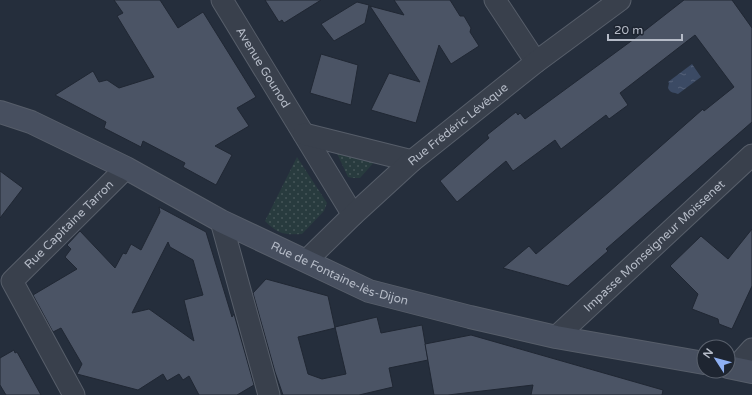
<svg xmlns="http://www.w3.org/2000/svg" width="752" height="395" font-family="'Varela Round',sans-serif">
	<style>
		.grass { fill: url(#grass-dots) }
		.water { fill: url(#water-ripples) }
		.building { fill: #4b5465; stroke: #202733; fill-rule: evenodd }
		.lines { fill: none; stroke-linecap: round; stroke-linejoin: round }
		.street-casing { stroke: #575e6a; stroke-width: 23 }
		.secondary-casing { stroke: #575e6a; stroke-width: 24 }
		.street { stroke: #39404c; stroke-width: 21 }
		.secondary { stroke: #474f5f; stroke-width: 22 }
		.labels { text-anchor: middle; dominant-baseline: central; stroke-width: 4; stroke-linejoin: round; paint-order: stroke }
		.street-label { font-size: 12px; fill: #b5bbc7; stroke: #1e2531 }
	</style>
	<defs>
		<pattern id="grass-dots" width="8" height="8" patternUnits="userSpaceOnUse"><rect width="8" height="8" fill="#283b3e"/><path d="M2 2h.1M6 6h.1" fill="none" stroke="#455558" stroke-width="1.8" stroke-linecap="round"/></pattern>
		<pattern id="water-ripples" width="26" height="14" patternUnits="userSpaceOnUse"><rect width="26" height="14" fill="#3b4a64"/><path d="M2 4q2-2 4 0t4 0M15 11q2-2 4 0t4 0" fill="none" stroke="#556279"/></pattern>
	</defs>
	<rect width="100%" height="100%" fill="#252e3c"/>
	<g class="grass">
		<path d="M335 149 376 160 360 178H353L348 177Z"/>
		<path d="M297 157 327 203 324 211 302 234C284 235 278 234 265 221Z"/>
	</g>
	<path class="water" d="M692 64 701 77 678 94C674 92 671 94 668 88L669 83 668 82Z"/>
	<g class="building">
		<path d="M114 0H160L178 28 203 12 256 97 237 108 249 126 215 146 232 155 216 185 183 167 185 163 143 141 141 147 104 128 106 122 55 95 93 71 99 82 107 80 119 88 154 77 117 16 123 13Z"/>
		<path d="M265 0H321L284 23 282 20 279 22Z"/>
		<path d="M394 0H450L460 16H464L471 28 470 32 479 46 451 64 439 45 416 123 371 110 389 73 420 82 370 6 404 15Z"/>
		<path d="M684 0H732L752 28V122L606 249 608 251 568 286 503 268 529 246 536 254 609 192 703 109 704 111 734 87 695 35 620 93 628 105 609 119 606 115 561 149 555 140 513 171 506 161 457 202 440 181 489 138 487 135 516 112 518 115 520 113 525 119 634 39Z"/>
		<path d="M357 2 369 5 365 23 334 41 321 24Z"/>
		<path d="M321 54 358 65 351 105 310 93Z"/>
		<path d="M0 171 23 188 0 218Z"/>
		<path d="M159 207 206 232 232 317 234 314 254 385 237 395H199L189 376 183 380 179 374 167 381 163 374 138 390 77 374 82 364 61 328 53 332 33 295 77 269 65 257 71 249 67 245 80 231 115 268 123 253 126 254 131 244 141 250 160 212ZM168 242 170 247 193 260 203 295 184 300 194 341 149 309 132 313Z"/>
		<path d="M752 229V286L732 329 719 324 718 319 692 309 698 294 670 266 701 236 728 259Z"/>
		<path d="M266 279 328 296 335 328 298 337 308 374 322 379 346 374 335 327 377 317 381 333 422 325 428 360 389 368 393 387 359 395H283L275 372 253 293Z"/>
		<path d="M471 335 663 390 662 395H531L533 385 448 395H434L425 344Z"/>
		<path d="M14 350 15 353 17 352 41 395H6L0 385V358Z"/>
	</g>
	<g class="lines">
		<g class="street-casing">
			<g id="street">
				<path id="s1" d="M222 0 353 215"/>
				<path d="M495 0 536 62"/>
				<path d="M304 134 412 161"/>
				<path d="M221 221 269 395"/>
				<path id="s2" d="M307 260 353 215 412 161 536 62 620 0"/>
				<path id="s3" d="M556 337 752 155"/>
				<path d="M735 368 752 349"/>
				<path id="s4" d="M74 395 12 281 126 168"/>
			</g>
		</g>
		<g class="secondary-casing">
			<g id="secondary">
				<path id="s5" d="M0 112 31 122 126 168 221 221 369 291 470 317 556 337 704 363"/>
				<path d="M728 367 752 372"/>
			</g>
		</g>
		<use href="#street" class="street"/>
		<use href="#secondary" class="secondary"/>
	</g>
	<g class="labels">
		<g class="street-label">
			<text stroke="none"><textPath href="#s1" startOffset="79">Avenue Gounod</textPath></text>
			<text stroke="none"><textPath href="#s2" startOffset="203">Rue Frédéric Lévêque</textPath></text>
			<text stroke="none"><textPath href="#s4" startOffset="210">Rue Capitaine Tarron</textPath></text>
			<text stroke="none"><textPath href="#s3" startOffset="134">Impasse Monseigneur Moissenet</textPath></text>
			<text stroke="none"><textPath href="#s5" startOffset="377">Rue de Fontaine-lès-Dijon</textPath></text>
		</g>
	</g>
	<g transform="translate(716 359) rotate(306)"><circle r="19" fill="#1e2531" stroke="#5a616d"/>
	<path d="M0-3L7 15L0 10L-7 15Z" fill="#8fb0f2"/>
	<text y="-6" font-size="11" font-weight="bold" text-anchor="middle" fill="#b5bbc7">N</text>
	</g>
	<path d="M608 34v6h74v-6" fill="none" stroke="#b5bbc7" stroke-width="2"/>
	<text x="614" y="34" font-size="12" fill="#b5bbc7" stroke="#1e2531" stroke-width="3" paint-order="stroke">20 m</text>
</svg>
